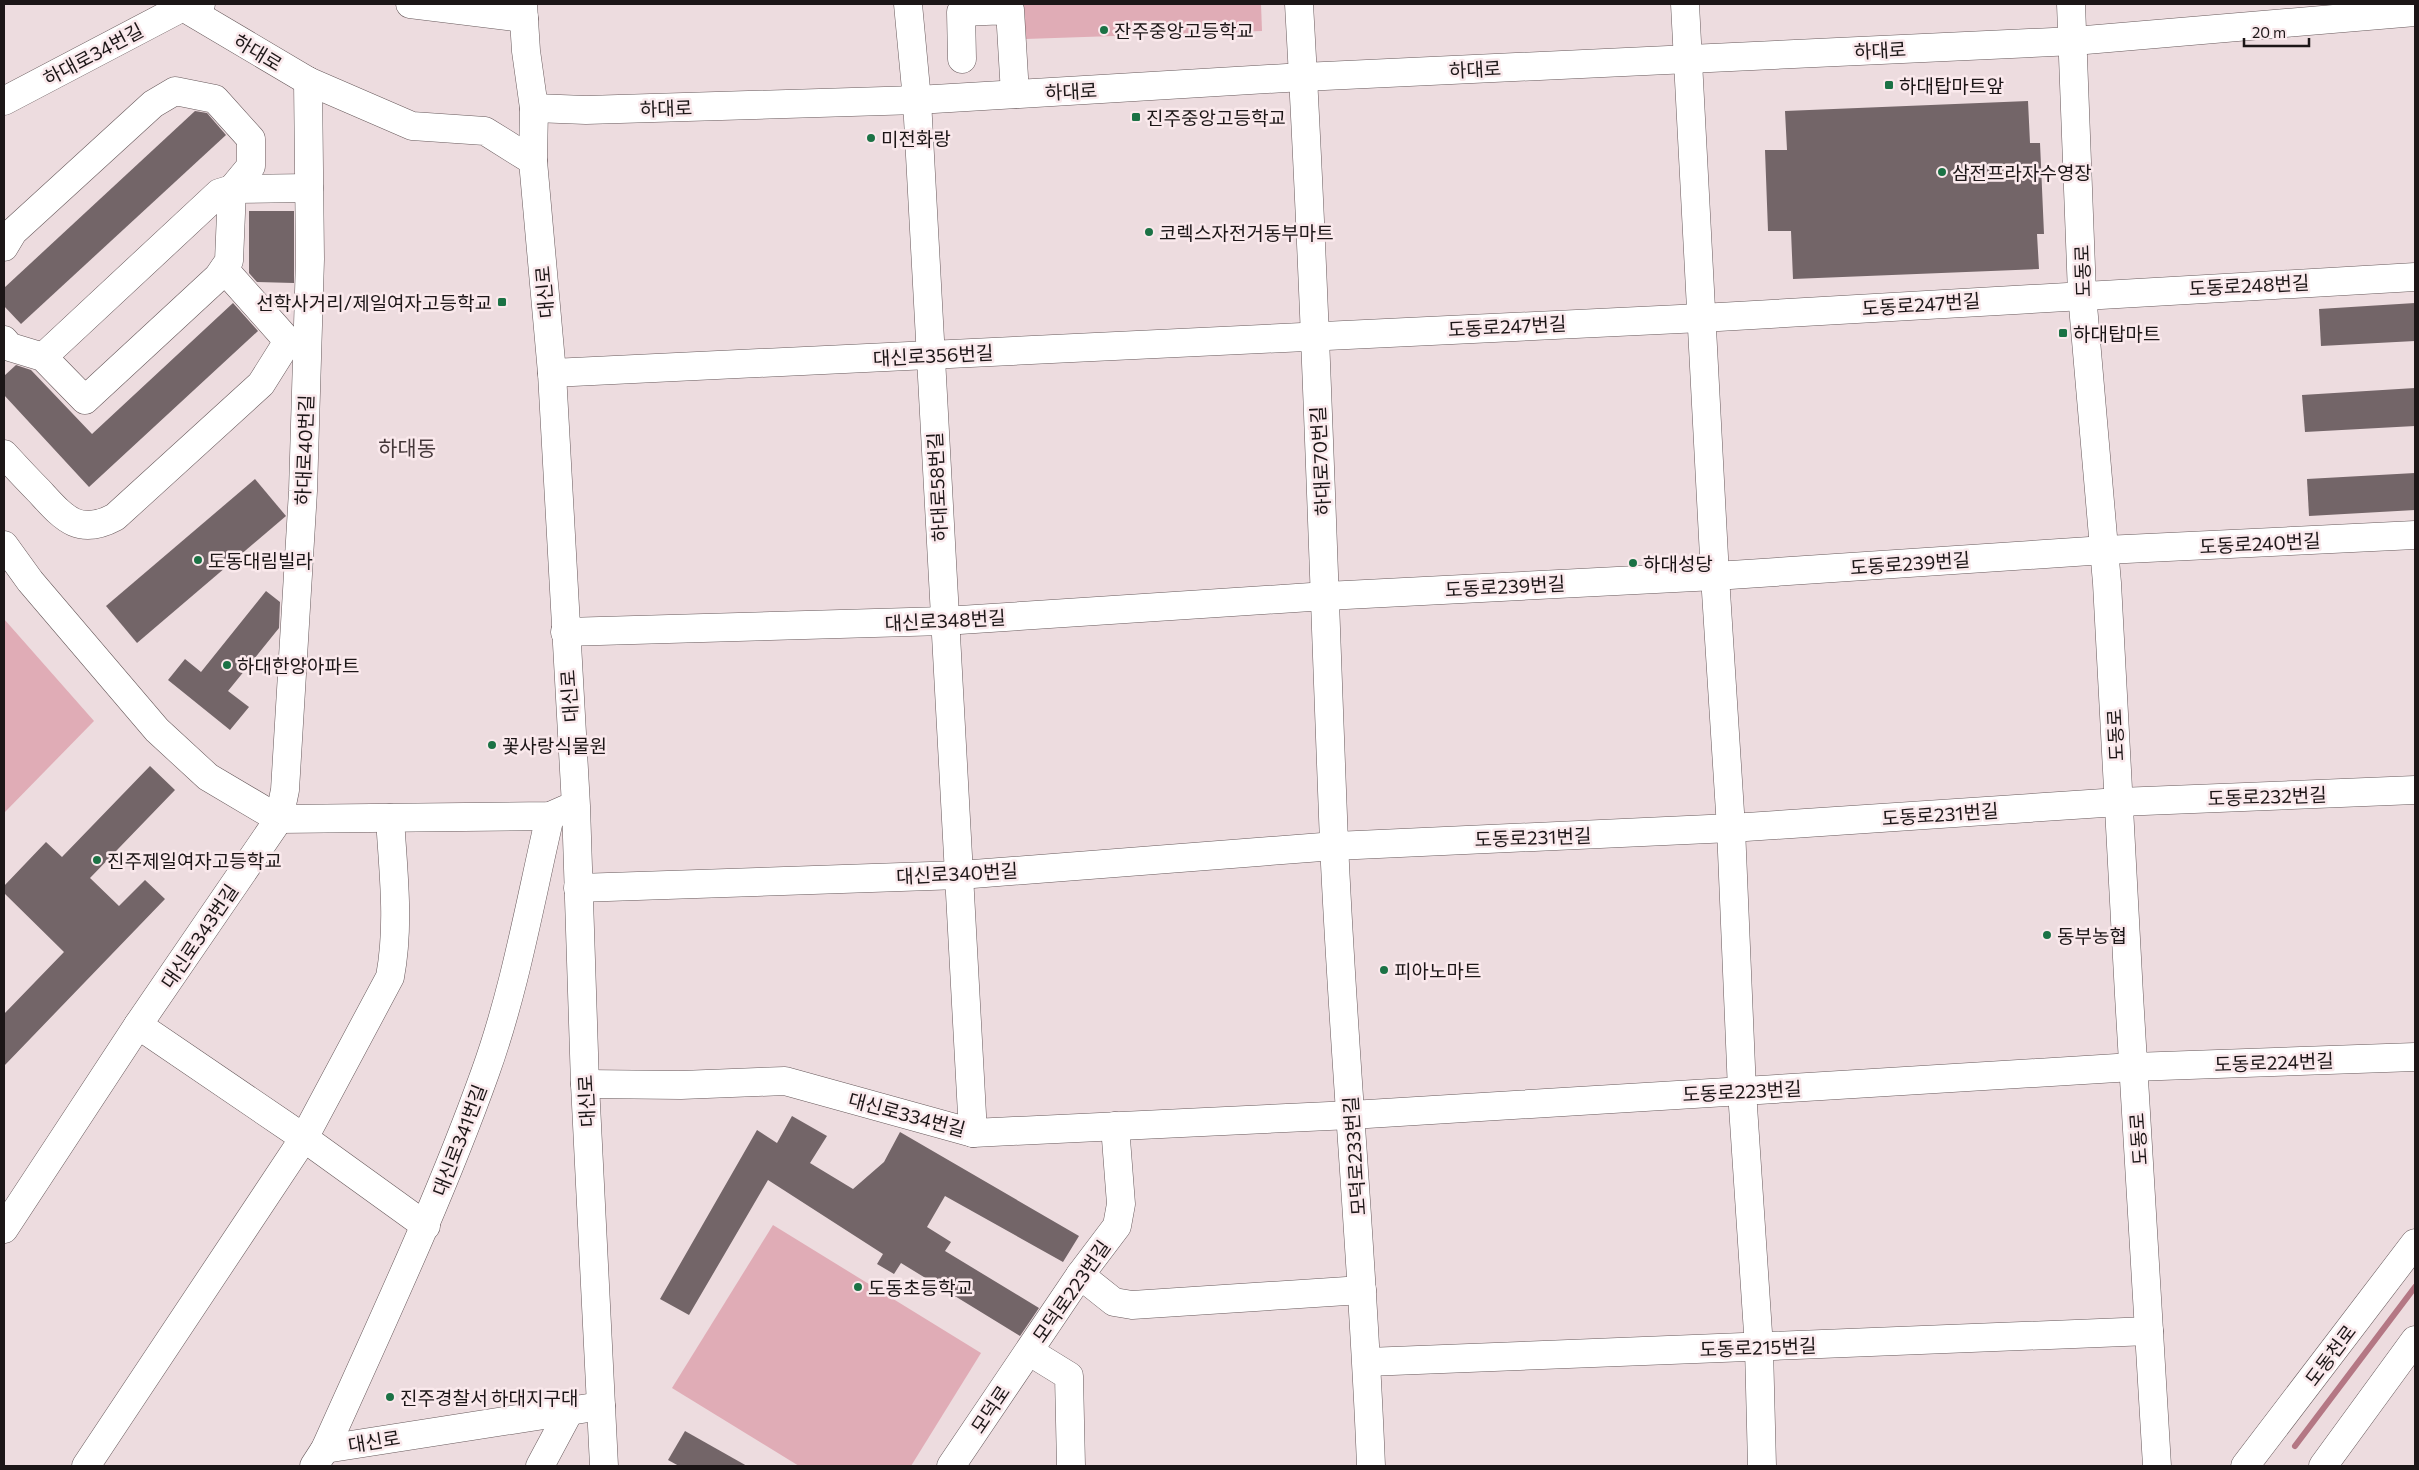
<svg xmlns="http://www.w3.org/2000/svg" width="2419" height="1470" font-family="Commissioner,'Noto Sans KR',sans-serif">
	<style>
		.green { fill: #e0acb6 }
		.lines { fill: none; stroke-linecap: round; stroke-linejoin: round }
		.stream { stroke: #b47784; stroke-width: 6 }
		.building { fill: #736568 }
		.minor-casing { stroke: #67595b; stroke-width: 29 }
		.minor { stroke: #fff; stroke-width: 28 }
		.poi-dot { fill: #1b7245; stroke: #fae9ec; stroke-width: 2 }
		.labels { text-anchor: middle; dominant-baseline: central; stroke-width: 5; stroke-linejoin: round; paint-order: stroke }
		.poi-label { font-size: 19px; fill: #1c1617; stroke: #fae9ec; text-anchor: start }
		.street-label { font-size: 19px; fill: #1c1617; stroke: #fae9ec }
		.quarter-label { font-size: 21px; fill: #45383a; stroke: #fae9ec }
	</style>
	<rect width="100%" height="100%" fill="#eddcdf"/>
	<g class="green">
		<path d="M1024 4H1261L1262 31 1025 39Z"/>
		<path d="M4 619 94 721 4 813Z"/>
		<path d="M773 1225 981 1353 911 1466H799L672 1388Z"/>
	</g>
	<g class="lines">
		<path class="stream" d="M2295 1446 2415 1287"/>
	</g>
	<g class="building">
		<path d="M2028 101 2030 143H2040L2044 234H2037L2039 269 1793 279 1791 231H1768L1765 150H1787L1785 111Z"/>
		<path d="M195 111 207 113 226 135 21 324 4 306V288Z"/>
		<path d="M249 211H294V283L257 282 249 273Z"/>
		<path d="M233 303 258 331 89 487 4 395V376L16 365 31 370 92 434Z"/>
		<path d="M2415 303V341L2321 346 2319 309Z"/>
		<path d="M2415 388V426L2305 432 2302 395Z"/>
		<path d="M2415 473V510L2309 516 2307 479Z"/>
		<path d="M255 479 286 516 137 643 106 606Z"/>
		<path d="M266 591 280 602 279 628 228 691 249 707 230 730 168 680 185 659 201 672Z"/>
		<path d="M150 766 175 790 90 878 119 906 145 880 165 899 4 1066V1014L64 952 4 893V886L46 842 62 857Z"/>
		<path d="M792 1116 827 1136 810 1163 853 1189 884 1162 900 1132 1079 1236 1063 1262 945 1196 927 1227 951 1242 945 1251 1039 1308 1020 1336 901 1263 894 1274 877 1264 883 1254 768 1180 689 1315 660 1299 757 1130 777 1143Z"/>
		<path d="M685 1431 747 1466H679L668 1460Z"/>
	</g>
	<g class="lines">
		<g class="minor-casing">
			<g id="minor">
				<path d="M183 4V7L308 81 412 126 485 131 533 161"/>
				<path d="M410 4 524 18"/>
				<path d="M523 4 526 51 534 108 533 161 552 373 576 806 585 1084 604 1466"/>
				<path d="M908 4 917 100 973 1133"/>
				<path d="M1299 4C1315 283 1323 563 1334 842 1343 1050 1363 1258 1371 1466"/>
				<path d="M1685 4 1715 576 1731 828 1742 1091 1759 1348 1762 1466"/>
				<path d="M2071 4 2082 294 2107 583 2129 995 2157 1466"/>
				<path d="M962 59 961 12 1010 10 1015 94"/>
				<path d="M4 101 183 7 201 4"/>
				<path d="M534 108 586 110 917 100 1303 77 2074 41 2415 12"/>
				<path d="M4 247 13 232 153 104 175 91 215 99 251 139V166L232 189 229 261 218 277 85 400 43 357 10 347 4 340"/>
				<path d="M224 269 288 341H305"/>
				<path d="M43 357 219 193 232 189 309 188"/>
				<path d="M552 373 1701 318 2415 277"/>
				<path d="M4 454C15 466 27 479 39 491 63 517 78 537 115 517L261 384 288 341"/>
				<path d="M4 545 30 581 157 730 208 777 279 819"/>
				<path d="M565 632 944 621 1326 596 1715 576 2105 550 2415 535"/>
				<path d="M279 819 550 816 566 809"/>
				<path d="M578 888 960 875 1335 846 1731 828 2119 802 2415 790"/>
				<path d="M138 1025 304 1138 426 1226"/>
				<path d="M585 1084 681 1085 785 1081 973 1133 1351 1115 2133 1067 2415 1057"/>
				<path d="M4 1229 138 1025 279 819 285 790 303 491 310 259 308 81"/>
				<path d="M1080 1275 1114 1302 1132 1305 1362 1290"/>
				<path d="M1030 1352 1069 1376 1071 1466"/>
				<path d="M1367 1362 2149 1331"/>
				<path d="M325 1449 601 1406"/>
				<path d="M86 1466 304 1138 390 977C400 924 393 870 390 818"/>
				<path d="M314 1466 325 1449C381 1324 439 1201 485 1073 515 990 530 902 550 816"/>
				<path d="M540 1466 570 1410"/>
				<path d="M951 1466 1080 1275 1117 1226 1121 1204 1115 1126"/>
				<path d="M2245 1466 2415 1243"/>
				<path d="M2323 1466 2415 1340"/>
			</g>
		</g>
		<use href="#minor" class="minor"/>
	</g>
	<g class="poi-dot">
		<circle cx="1104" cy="30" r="5"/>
		<rect x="1884" y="80" width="10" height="10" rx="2.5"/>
		<rect x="1131" y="112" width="10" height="10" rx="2.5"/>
		<circle cx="871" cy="138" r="5"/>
		<circle cx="1942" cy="172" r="5"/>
		<circle cx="1149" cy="232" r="5"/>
		<rect x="497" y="297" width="10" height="10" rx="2.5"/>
		<rect x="2058" y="328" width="10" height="10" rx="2.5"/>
		<circle cx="198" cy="560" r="5"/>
		<circle cx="1633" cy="563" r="5"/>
		<circle cx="227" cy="665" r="5"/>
		<circle cx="492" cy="745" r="5"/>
		<circle cx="97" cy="860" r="5"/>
		<circle cx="2047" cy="935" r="5"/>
		<circle cx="1384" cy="970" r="5"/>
		<circle cx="858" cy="1287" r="5"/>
		<circle cx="390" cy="1397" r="5"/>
	</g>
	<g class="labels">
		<g class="poi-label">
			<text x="1114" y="30">잔주중앙고등학교</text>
			<text x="1899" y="85">하대탑마트앞</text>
			<text x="1146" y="117">진주중앙고등학교</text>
			<text x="881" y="138">미전화랑</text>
			<text x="1952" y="172">삼전프라자수영장</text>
			<text x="1159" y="232">코렉스자전거동부마트</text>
			<text x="492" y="302" text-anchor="end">선학사거리/제일여자고등학교</text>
			<text x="2073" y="333">하대탑마트</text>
			<text x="208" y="560">도동대림빌라</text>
			<text x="1643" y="563">하대성당</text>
			<text x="237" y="665">하대한양아파트</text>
			<text x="502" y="745">꽃사랑식물원</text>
			<text x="107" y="860">진주제일여자고등학교</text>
			<text x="2057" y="935">동부농협</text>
			<text x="1394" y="970">피아노마트</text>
			<text x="868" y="1287">도동초등학교</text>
			<text x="400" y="1397">진주경찰서 하대지구대</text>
		</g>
		<g class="street-label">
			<text transform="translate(1880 50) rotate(-3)">하대로</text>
			<text transform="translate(258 52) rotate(31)">하대로</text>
			<text transform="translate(93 54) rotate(-28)">하대로34번길</text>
			<text transform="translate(1475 69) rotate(-3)">하대로</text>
			<text transform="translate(1071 91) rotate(-3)">하대로</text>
			<text transform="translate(666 108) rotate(-2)">하대로</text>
			<text transform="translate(2082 271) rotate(-92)">도동로</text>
			<text transform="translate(2249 285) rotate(-3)">도동로248번길</text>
			<text transform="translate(544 292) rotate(-95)">대신로</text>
			<text transform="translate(1921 304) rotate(-4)">도동로247번길</text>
			<text transform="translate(1507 326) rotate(-3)">도동로247번길</text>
			<text transform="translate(933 355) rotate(-3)">대신로356번길</text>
			<text transform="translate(304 450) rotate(-88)">하대로40번길</text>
			<text transform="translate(1320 461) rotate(-93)">하대로70번길</text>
			<text transform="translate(937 487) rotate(-93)">하대로58번길</text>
			<text transform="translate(2260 543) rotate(-3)">도동로240번길</text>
			<text transform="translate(1910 563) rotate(-4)">도동로239번길</text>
			<text transform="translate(1505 586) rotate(-3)">도동로239번길</text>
			<text transform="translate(945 620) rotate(-3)">대신로348번길</text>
			<text transform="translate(569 696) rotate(-94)">대신로</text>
			<text transform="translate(2115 735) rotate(-93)">도동로</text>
			<text transform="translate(2267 796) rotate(-2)">도동로232번길</text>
			<text transform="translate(1940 814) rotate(-4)">도동로231번길</text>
			<text transform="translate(1533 837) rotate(-2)">도동로231번길</text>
			<text transform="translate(957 873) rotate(-3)">대신로340번길</text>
			<text transform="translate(199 936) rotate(-56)">대신로343번길</text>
			<text transform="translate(2274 1062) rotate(-2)">도동로224번길</text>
			<text transform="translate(1742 1091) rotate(-3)">도동로223번길</text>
			<text transform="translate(586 1101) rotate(-93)">대신로</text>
			<text transform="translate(907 1114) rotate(15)">대신로334번길</text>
			<text transform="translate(2138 1139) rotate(-94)">도동로</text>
			<text transform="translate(459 1140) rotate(-69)">대신로341번길</text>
			<text transform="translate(1354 1156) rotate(-94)">모덕로233번길</text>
			<text transform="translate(1071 1291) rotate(-55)">모덕로223번길</text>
			<text transform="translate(1758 1347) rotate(-2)">도동로215번길</text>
			<text transform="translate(2330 1355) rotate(-53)">도동천로</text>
			<text transform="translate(990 1409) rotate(-56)">모덕로</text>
			<text transform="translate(374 1441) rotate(-9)">대신로</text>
		</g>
		<g class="quarter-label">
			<text x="407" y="447">하대동</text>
		</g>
	</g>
	<rect width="2419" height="1470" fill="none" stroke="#1c1617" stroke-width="10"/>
	<path d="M2244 38v8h65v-8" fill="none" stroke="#1c1617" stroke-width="2.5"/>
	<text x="2252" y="38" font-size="15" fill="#1c1617" stroke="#fae9ec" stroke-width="4" paint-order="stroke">20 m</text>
</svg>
